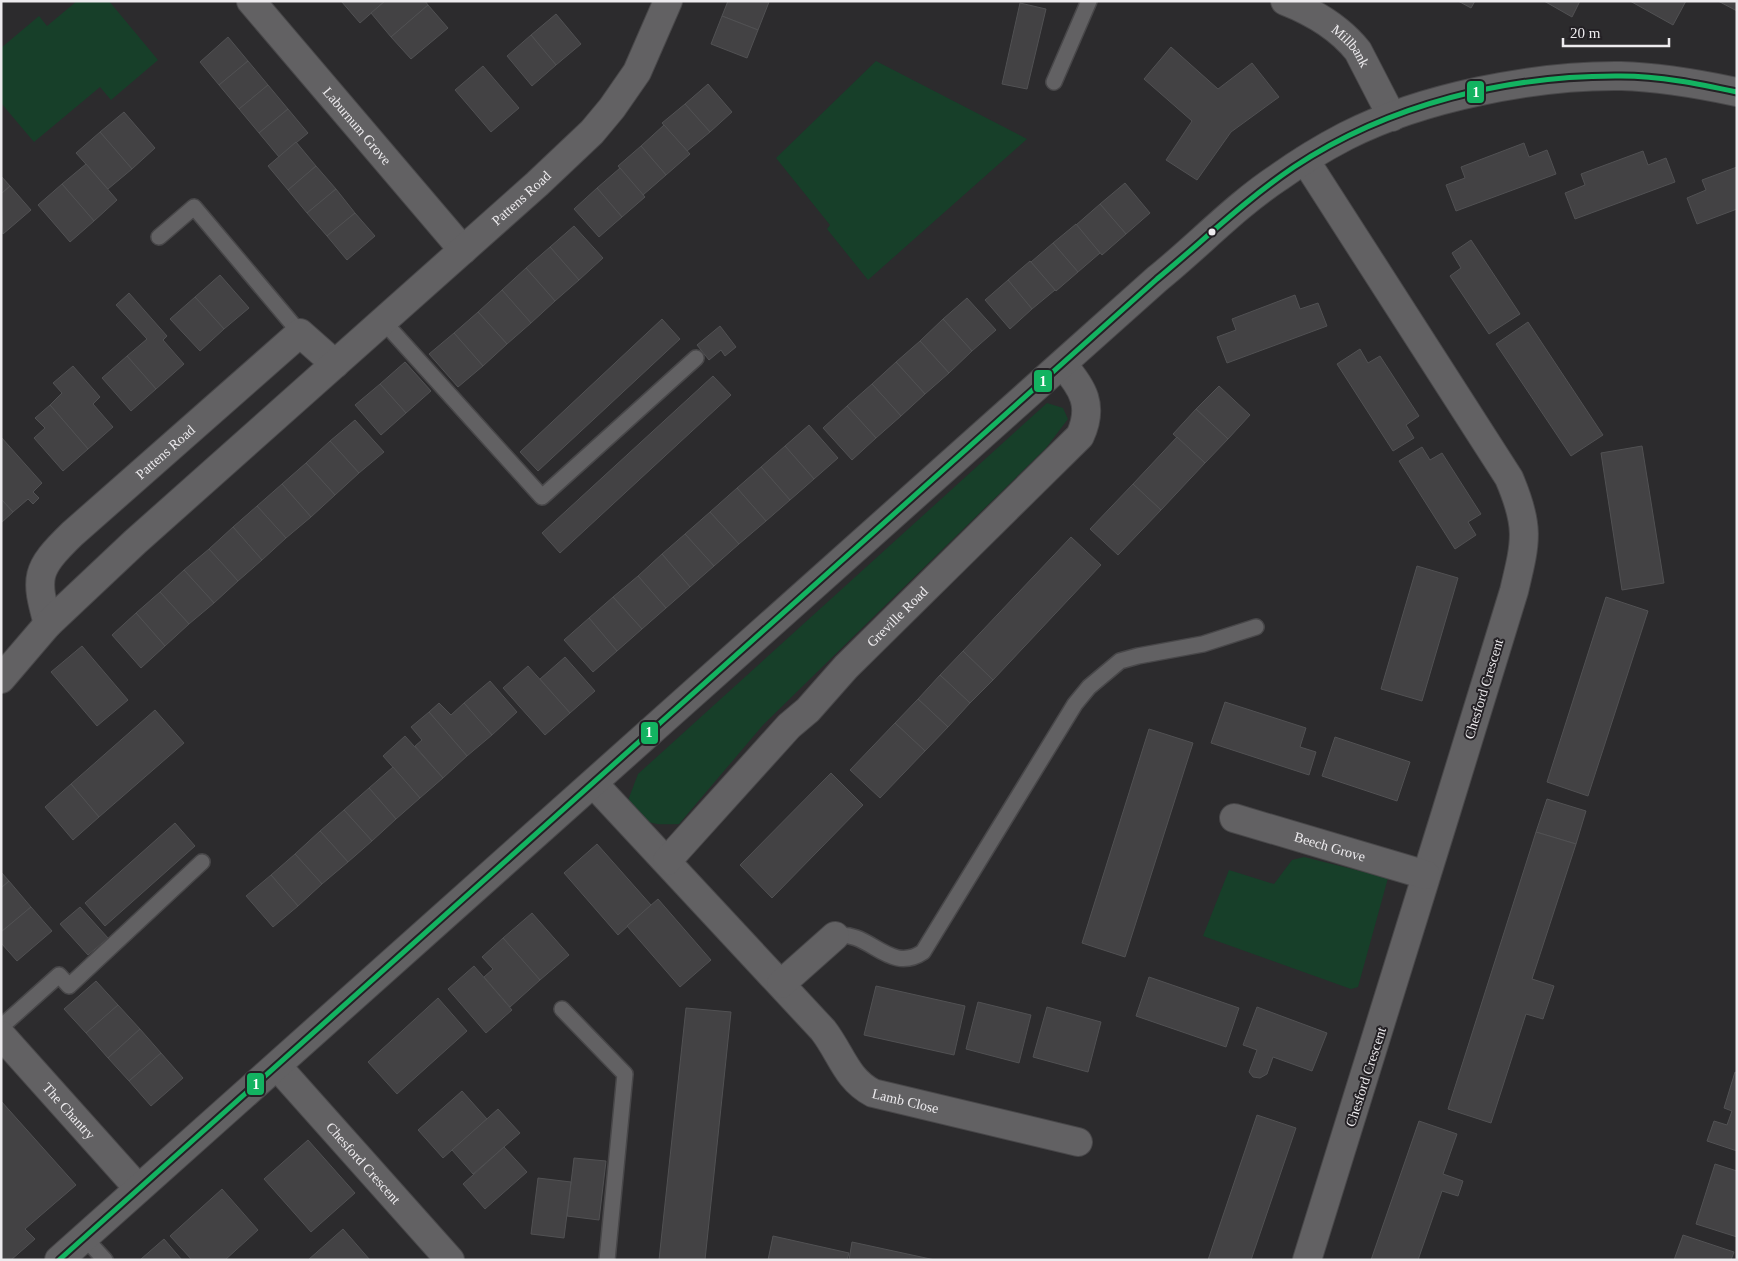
<svg xmlns="http://www.w3.org/2000/svg" width="1738" height="1261" font-family="'Times New Roman',serif">
	<style>
		.green { fill: #173f29 }
		.building { fill: #434244; stroke: #515153 }
		.lines { fill: none; stroke-linecap: round; stroke-linejoin: round }
		.service-casing { stroke: #484749; stroke-width: 18 }
		.minor-casing { stroke: #484749; stroke-width: 30 }
		.tertiary-casing { stroke: #484749; stroke-width: 30 }
		.service { stroke: #626163; stroke-width: 15 }
		.minor { stroke: #626163; stroke-width: 28 }
		.tertiary { stroke: #626163; stroke-width: 28 }
		.bus-1-casing { stroke: #242125; stroke-width: 9 }
		.bus-1 { stroke: #13b361; stroke-width: 5 }
		.bus-dot { fill: #edebee; stroke: #242125; stroke-width: 2 }
		.labels { text-anchor: middle; dominant-baseline: central; stroke-width: 4; stroke-linejoin: round; paint-order: stroke }
		.street-label { font-size: 14px; fill: #edebee; stroke: #242125 }
		.line-badge { stroke: #242125; stroke-width: 2 }
		.badge-label { font-size: 14px; text-anchor: middle; font-weight: bold; fill: #fff }
	</style>
	<rect width="100%" height="100%" fill="#2c2b2d"/>
	<g class="green">
		<path d="M77 1H109L158 60 111 100 100 87 34 142 1 103V48L39 16 47 26Z"/>
		<path d="M876 61 1027 139 868 280 827 229 830 225 776 158Z"/>
		<path d="M1047 403 1063 408 1068 419 1046 448 763 725 679 824C653 825 643 825 627 803L638 774Z"/>
		<path d="M1304 857 1388 878 1358 987 1351 989 1203 936 1229 870 1274 884 1292 860Z"/>
	</g>
	<g class="building">
		<path d="M341 1H385L360 23Z"/>
		<path d="M385 1H425L428 5 391 37 371 13Z"/>
		<path d="M728 1 769 2 758 30 722 16Z"/>
		<path d="M1458 1H1475L1471 8Z"/>
		<path d="M1544 1H1580L1572 17Z"/>
		<path d="M1630 1H1686L1673 25Z"/>
		<path d="M1718 1H1737V11Z"/>
		<path d="M1020 3 1046 9 1027 89 1002 84Z"/>
		<path d="M428 5 448 28 411 59 391 37Z"/>
		<path d="M556 14 581 44 556 65 531 35Z"/>
		<path d="M722 16 758 30 747 58 711 44Z"/>
		<path d="M531 35 556 65 532 86 507 56Z"/>
		<path d="M228 37 248 61 219 85 200 62Z"/>
		<path d="M1171 47 1218 89 1252 63 1279 97 1231 132 1197 180 1166 160 1192 121 1144 79Z"/>
		<path d="M248 61 268 85 239 109 219 85Z"/>
		<path d="M483 66 519 108 491 132 455 90Z"/>
		<path d="M708 84 732 112 710 132 685 104Z"/>
		<path d="M268 85 288 109 259 133 239 109Z"/>
		<path d="M685 104 710 132 687 151 662 123Z"/>
		<path d="M288 109 308 133 279 157 259 133Z"/>
		<path d="M124 112 155 148 132 169 100 132Z"/>
		<path d="M664 125 690 154 666 175 641 146Z"/>
		<path d="M100 132 132 169 108 189 76 153Z"/>
		<path d="M296 142 316 166 288 190 268 166Z"/>
		<path d="M1524 143 1529 157 1547 150 1556 174 1456 211 1446 185 1465 178 1461 167Z"/>
		<path d="M641 146 666 175 643 195 618 166Z"/>
		<path d="M1643 151 1648 165 1666 158 1675 182 1575 219 1565 193 1585 185 1581 174Z"/>
		<path d="M86 164 117 200 94 221 62 184Z"/>
		<path d="M316 166 336 189 307 213 288 190Z"/>
		<path d="M1737 167V209L1697 224 1687 198 1706 190 1702 180Z"/>
		<path d="M620 168 645 197 622 217 597 188Z"/>
		<path d="M1 176 10 186 1 194Z"/>
		<path d="M1125 183 1150 213 1126 234 1100 204Z"/>
		<path d="M62 184 94 221 70 242 38 205Z"/>
		<path d="M10 186 31 210 3 234 1 194Z"/>
		<path d="M597 188 622 217 599 237 574 209Z"/>
		<path d="M336 189 355 213 327 236 307 213Z"/>
		<path d="M1100 204 1126 234 1102 255 1076 225Z"/>
		<path d="M355 213 375 236 347 260 327 236Z"/>
		<path d="M1076 224 1100 253 1078 272 1053 243Z"/>
		<path d="M574 226 603 258 579 280 550 247Z"/>
		<path d="M1471 240 1520 314 1489 334 1450 276 1461 268 1452 253Z"/>
		<path d="M1053 243 1078 272 1056 291 1031 262Z"/>
		<path d="M550 247 579 280 555 301 526 268Z"/>
		<path d="M1030 261 1055 290 1032 309 1008 280Z"/>
		<path d="M526 268 555 301 531 323 502 290Z"/>
		<path d="M220 275 249 308 224 329 195 297Z"/>
		<path d="M1008 280 1032 309 1010 329 985 300Z"/>
		<path d="M502 290 531 323 507 344 478 312Z"/>
		<path d="M129 293 167 336 163 340 184 364 156 389 127 356 147 339 116 305Z"/>
		<path d="M1295 295 1300 309 1318 303 1327 326 1227 363 1217 337 1236 330 1232 319Z"/>
		<path d="M195 297 224 329 200 351 170 319Z"/>
		<path d="M967 298 996 330 972 351 943 319Z"/>
		<path d="M478 312 507 344 483 366 454 333Z"/>
		<path d="M662 319 680 339 538 471 520 452Z"/>
		<path d="M943 319 972 351 949 373 920 341Z"/>
		<path d="M1528 322 1603 435 1571 456 1496 344Z"/>
		<path d="M720 326 736 347 725 356 721 350 709 360 697 345Z"/>
		<path d="M454 333 483 366 458 387 429 354Z"/>
		<path d="M920 341 949 373 925 394 896 362Z"/>
		<path d="M1360 349 1368 363 1380 356 1419 416 1406 425 1414 438 1393 451 1337 364Z"/>
		<path d="M127 356 156 389 131 411 102 378Z"/>
		<path d="M405 362 431 391 406 413 380 384Z"/>
		<path d="M896 362 925 394 901 416 872 384Z"/>
		<path d="M73 366 100 397 93 404 113 427 88 449 50 405 62 393 53 383Z"/>
		<path d="M713 376 731 395 560 553 542 533Z"/>
		<path d="M380 384 406 413 381 435 355 405Z"/>
		<path d="M872 384 901 416 876 438 847 406Z"/>
		<path d="M1219 386 1250 415 1228 439 1196 409Z"/>
		<path d="M50 405 88 449 63 471 34 438 45 428 35 418Z"/>
		<path d="M847 406 876 438 852 460 823 428Z"/>
		<path d="M1196 409 1228 439 1205 463 1173 434Z"/>
		<path d="M355 420 384 452 359 473 330 441Z"/>
		<path d="M809 425 838 458 814 479 785 446Z"/>
		<path d="M1 437 42 483 33 492 39 498 33 504 28 499 13 512 1 499Z"/>
		<path d="M1177 437 1205 463 1161 510 1133 484Z"/>
		<path d="M330 441 359 473 335 495 306 463Z"/>
		<path d="M785 446 814 479 790 500 761 467Z"/>
		<path d="M1642 446 1664 583 1622 590 1601 453Z"/>
		<path d="M1422 447 1430 460 1442 453 1481 514 1468 522 1476 535 1455 549 1399 461Z"/>
		<path d="M306 463 335 495 311 517 282 484Z"/>
		<path d="M761 467 790 500 766 521 737 488Z"/>
		<path d="M282 484 311 517 286 538 257 506Z"/>
		<path d="M1133 484 1161 510 1118 555 1090 529Z"/>
		<path d="M737 488 766 521 739 544 710 512Z"/>
		<path d="M1 499 13 512 1 523Z"/>
		<path d="M257 506 286 538 262 560 233 527Z"/>
		<path d="M710 512 739 544 714 566 685 534Z"/>
		<path d="M233 527 262 560 238 581 209 549Z"/>
		<path d="M685 534 714 566 690 587 662 554Z"/>
		<path d="M1071 537 1101 565 993 680 963 651Z"/>
		<path d="M209 549 238 581 214 603 184 570Z"/>
		<path d="M662 554 690 587 666 608 638 576Z"/>
		<path d="M1417 566 1458 578 1422 701 1381 689Z"/>
		<path d="M184 570 214 603 189 624 160 592Z"/>
		<path d="M638 576 666 608 642 629 613 597Z"/>
		<path d="M160 592 189 624 165 646 136 613Z"/>
		<path d="M613 597 642 629 617 651 589 618Z"/>
		<path d="M1606 597 1648 611 1588 796 1547 782Z"/>
		<path d="M136 613 165 646 141 668 112 635Z"/>
		<path d="M589 618 617 651 593 672 564 640Z"/>
		<path d="M82 646 128 700 97 726 51 672Z"/>
		<path d="M963 651 993 680 970 703 940 675Z"/>
		<path d="M565 657 595 691 570 713 540 679Z"/>
		<path d="M528 666 570 713 545 735 503 688Z"/>
		<path d="M940 675 970 703 948 727 918 699Z"/>
		<path d="M490 681 517 712 492 735 464 703Z"/>
		<path d="M918 699 948 727 925 751 895 723Z"/>
		<path d="M1225 702 1306 728 1300 747 1316 752 1309 775 1211 743Z"/>
		<path d="M439 703 451 715 464 703 492 735 467 756 429 712Z"/>
		<path d="M155 710 184 743 99 817 71 784Z"/>
		<path d="M429 712 467 756 443 778 415 746 422 740 411 727Z"/>
		<path d="M895 723 925 751 880 798 850 770Z"/>
		<path d="M1149 729 1193 743 1125 957 1082 943Z"/>
		<path d="M405 736 443 778 420 798 383 756Z"/>
		<path d="M1335 737 1410 762 1397 801 1322 776Z"/>
		<path d="M393 767 420 798 396 819 369 788Z"/>
		<path d="M831 773 863 805 772 898 740 865Z"/>
		<path d="M71 784 99 817 73 840 45 807Z"/>
		<path d="M369 788 396 819 372 841 344 810Z"/>
		<path d="M1547 799 1586 811 1576 844 1536 832Z"/>
		<path d="M344 810 372 841 348 862 320 831Z"/>
		<path d="M175 823 195 846 105 926 85 903Z"/>
		<path d="M320 831 348 862 322 884 295 854Z"/>
		<path d="M1536 832 1576 844 1532 979 1554 986 1543 1019 1526 1014 1491 1123 1448 1109Z"/>
		<path d="M597 844 651 905 618 935 564 873Z"/>
		<path d="M295 854 322 884 298 906 271 875Z"/>
		<path d="M1 872 9 881 1 888Z"/>
		<path d="M271 875 298 906 273 927 246 896Z"/>
		<path d="M9 881 31 907 1 932V888Z"/>
		<path d="M658 899 711 960 680 987 627 926Z"/>
		<path d="M31 907 52 931 17 961 1 943V932Z"/>
		<path d="M80 907 108 938 88 955 60 924Z"/>
		<path d="M532 913 569 955 540 980 503 938Z"/>
		<path d="M503 938 540 980 510 1007 484 977 493 969 482 957Z"/>
		<path d="M474 966 512 1010 486 1033 448 989Z"/>
		<path d="M1149 977 1239 1008 1226 1047 1136 1016Z"/>
		<path d="M96 981 118 1005 86 1033 64 1009Z"/>
		<path d="M876 986 965 1006 954 1055 864 1035Z"/>
		<path d="M438 998 467 1031 397 1094 368 1062Z"/>
		<path d="M978 1002 1031 1015 1019 1063 966 1049Z"/>
		<path d="M118 1005 140 1029 108 1058 86 1033Z"/>
		<path d="M1047 1007 1101 1022 1088 1072 1033 1057Z"/>
		<path d="M1257 1007 1327 1033 1312 1071 1273 1057 1267 1074 1260 1078 1253 1077 1249 1072 1257 1050 1243 1045Z"/>
		<path d="M686 1008 731 1012 705 1260H659Z"/>
		<path d="M140 1029 161 1053 129 1081 108 1058Z"/>
		<path d="M161 1053 183 1078 151 1106 129 1081Z"/>
		<path d="M1735 1072 1737 1073V1151L1707 1141 1714 1121 1727 1125 1732 1111 1724 1108Z"/>
		<path d="M462 1091 487 1119 443 1158 418 1130Z"/>
		<path d="M1 1101 76 1185 25 1229 35 1239 11 1260H1Z"/>
		<path d="M498 1109 520 1133 473 1174 452 1150Z"/>
		<path d="M1257 1115 1296 1128 1251 1260H1208Z"/>
		<path d="M1419 1121 1457 1134 1443 1174 1463 1181 1458 1196 1442 1191 1418 1260H1371Z"/>
		<path d="M308 1140 355 1193 311 1232 264 1179Z"/>
		<path d="M504 1147 527 1172 485 1209 463 1184Z"/>
		<path d="M574 1158 606 1161 599 1220 567 1216Z"/>
		<path d="M1715 1164 1737 1171V1237L1696 1224Z"/>
		<path d="M538 1178 571 1182 564 1238 531 1234Z"/>
		<path d="M222 1189 258 1230 225 1260H192L170 1236Z"/>
		<path d="M343 1229 370 1260H308Z"/>
		<path d="M1683 1235 1734 1252 1731 1260H1674Z"/>
		<path d="M773 1236 849 1253 847 1260H768Z"/>
		<path d="M164 1239 182 1260H142L141 1259Z"/>
		<path d="M852 1242 935 1260H849Z"/>
	</g>
	<g class="lines">
		<g class="service-casing">
			<g id="service">
				<path d="M1054 82 1089 1"/>
				<path d="M159 237 194 207 300 333"/>
				<path d="M383 321 542 497 696 358"/>
				<path d="M835 936C869 929 889 975 923 952L1075 704 1089 687 1120 661 1138 656 1203 644 1256 627"/>
				<path d="M562 1009 625 1074 607 1260"/>
				<path d="M1 1027 59 975 69 986 202 862"/>
				<path d="M84 1237 105 1260"/>
			</g>
		</g>
		<g class="minor-casing">
			<g id="minor">
				<path id="s1" d="M251 1 463 250"/>
				<path id="s2" d="M1285 1C1313 12 1339 27 1358 51L1392 117"/>
				<path d="M1305 160 1509 478C1530 527 1526 541 1514 591 1445 814 1378 1037 1307 1260"/>
				<path id="s3" d="M48 624C35 577 35 570 72 534L300 333 335 364"/>
				<path id="s4" d="M1 679 48 624 135 542 537 184 592 132 612 108 637 72 668 1"/>
				<path id="s5" d="M594 784 823 1030C841 1053 846 1079 873 1093L1078 1142"/>
				<path id="s6" d="M1234 818 1426 875"/>
				<path id="s7" d="M667 861 789 726 808 710 846 667 1080 436C1094 406 1083 388 1063 365"/>
				<path d="M781 984 835 936"/>
				<path id="s8" d="M1 1035 138 1188"/>
				<path id="s9" d="M277 1066 450 1260"/>
			</g>
		</g>
		<g class="tertiary-casing">
			<path id="tertiary" d="M59 1260 1157 279C1198 246 1235 206 1279 177 1300 162 1323 148 1346 136 1423 97 1536 75 1621 76 1660 77 1699 84 1737 92"/>
		</g>
		<use href="#service" class="service"/>
		<use href="#minor" class="minor"/>
		<use href="#tertiary" class="tertiary"/>
		<g class="bus-1-casing">
			<path id="bus-1" d="M59 1260 1157 279C1203 241 1245 200 1294 167 1389 104 1508 75 1621 76 1660 76 1699 84 1737 92"/>
		</g>
		<use href="#bus-1" class="bus-1"/>
	</g>
	<circle class="bus-dot" cx="1212" cy="232" r="4.5"/>
	<g class="labels">
		<g class="street-label">
			<text stroke="none"><textPath href="#s2" startOffset="81">Millbank</textPath></text>
			<text stroke="none"><textPath href="#s1" startOffset="164">Laburnum Grove</textPath></text>
			<text stroke="none"><textPath href="#s4" startOffset="709">Pattens Road</textPath></text>
			<text stroke="none"><textPath href="#s3" startOffset="226">Pattens Road</textPath></text>
			<text stroke="none"><textPath href="#s7" startOffset="336">Greville Road</textPath></text>
			<text transform="translate(1484 689) rotate(-73)">Chesford Crescent</text>
			<text stroke="none"><textPath href="#s6" startOffset="100">Beech Grove</textPath></text>
			<text transform="translate(1366 1077) rotate(-72)">Chesford Crescent</text>
			<text stroke="none"><textPath href="#s5" startOffset="451">Lamb Close</textPath></text>
			<text stroke="none"><textPath href="#s8" startOffset="102">The Chantry</textPath></text>
			<text stroke="none"><textPath href="#s9" startOffset="130">Chesford Crescent</textPath></text>
		</g>
	</g>
	<g class="line-badge">
		<rect x="1466" y="80" width="19" height="24" rx="5" fill="#13b361"/>
		<rect x="1033" y="369" width="20" height="24" rx="5" fill="#13b361"/>
		<rect x="640" y="721" width="19" height="24" rx="5" fill="#13b361"/>
		<rect x="246" y="1072" width="19" height="24" rx="5" fill="#13b361"/>
	</g>
	<g class="badge-label">
		<text x="1476" y="97">1</text>
		<text x="1043" y="386">1</text>
		<text x="649" y="737">1</text>
		<text x="256" y="1089">1</text>
	</g>
	<rect width="1738" height="1261" fill="none" stroke="#edebee" stroke-width="5"/>
	<path d="M1563 38v8h106v-8" fill="none" stroke="#edebee" stroke-width="2.5"/>
	<text x="1570" y="38" font-size="15" fill="#edebee" stroke="#242125" stroke-width="4" paint-order="stroke">20 m</text>
</svg>
